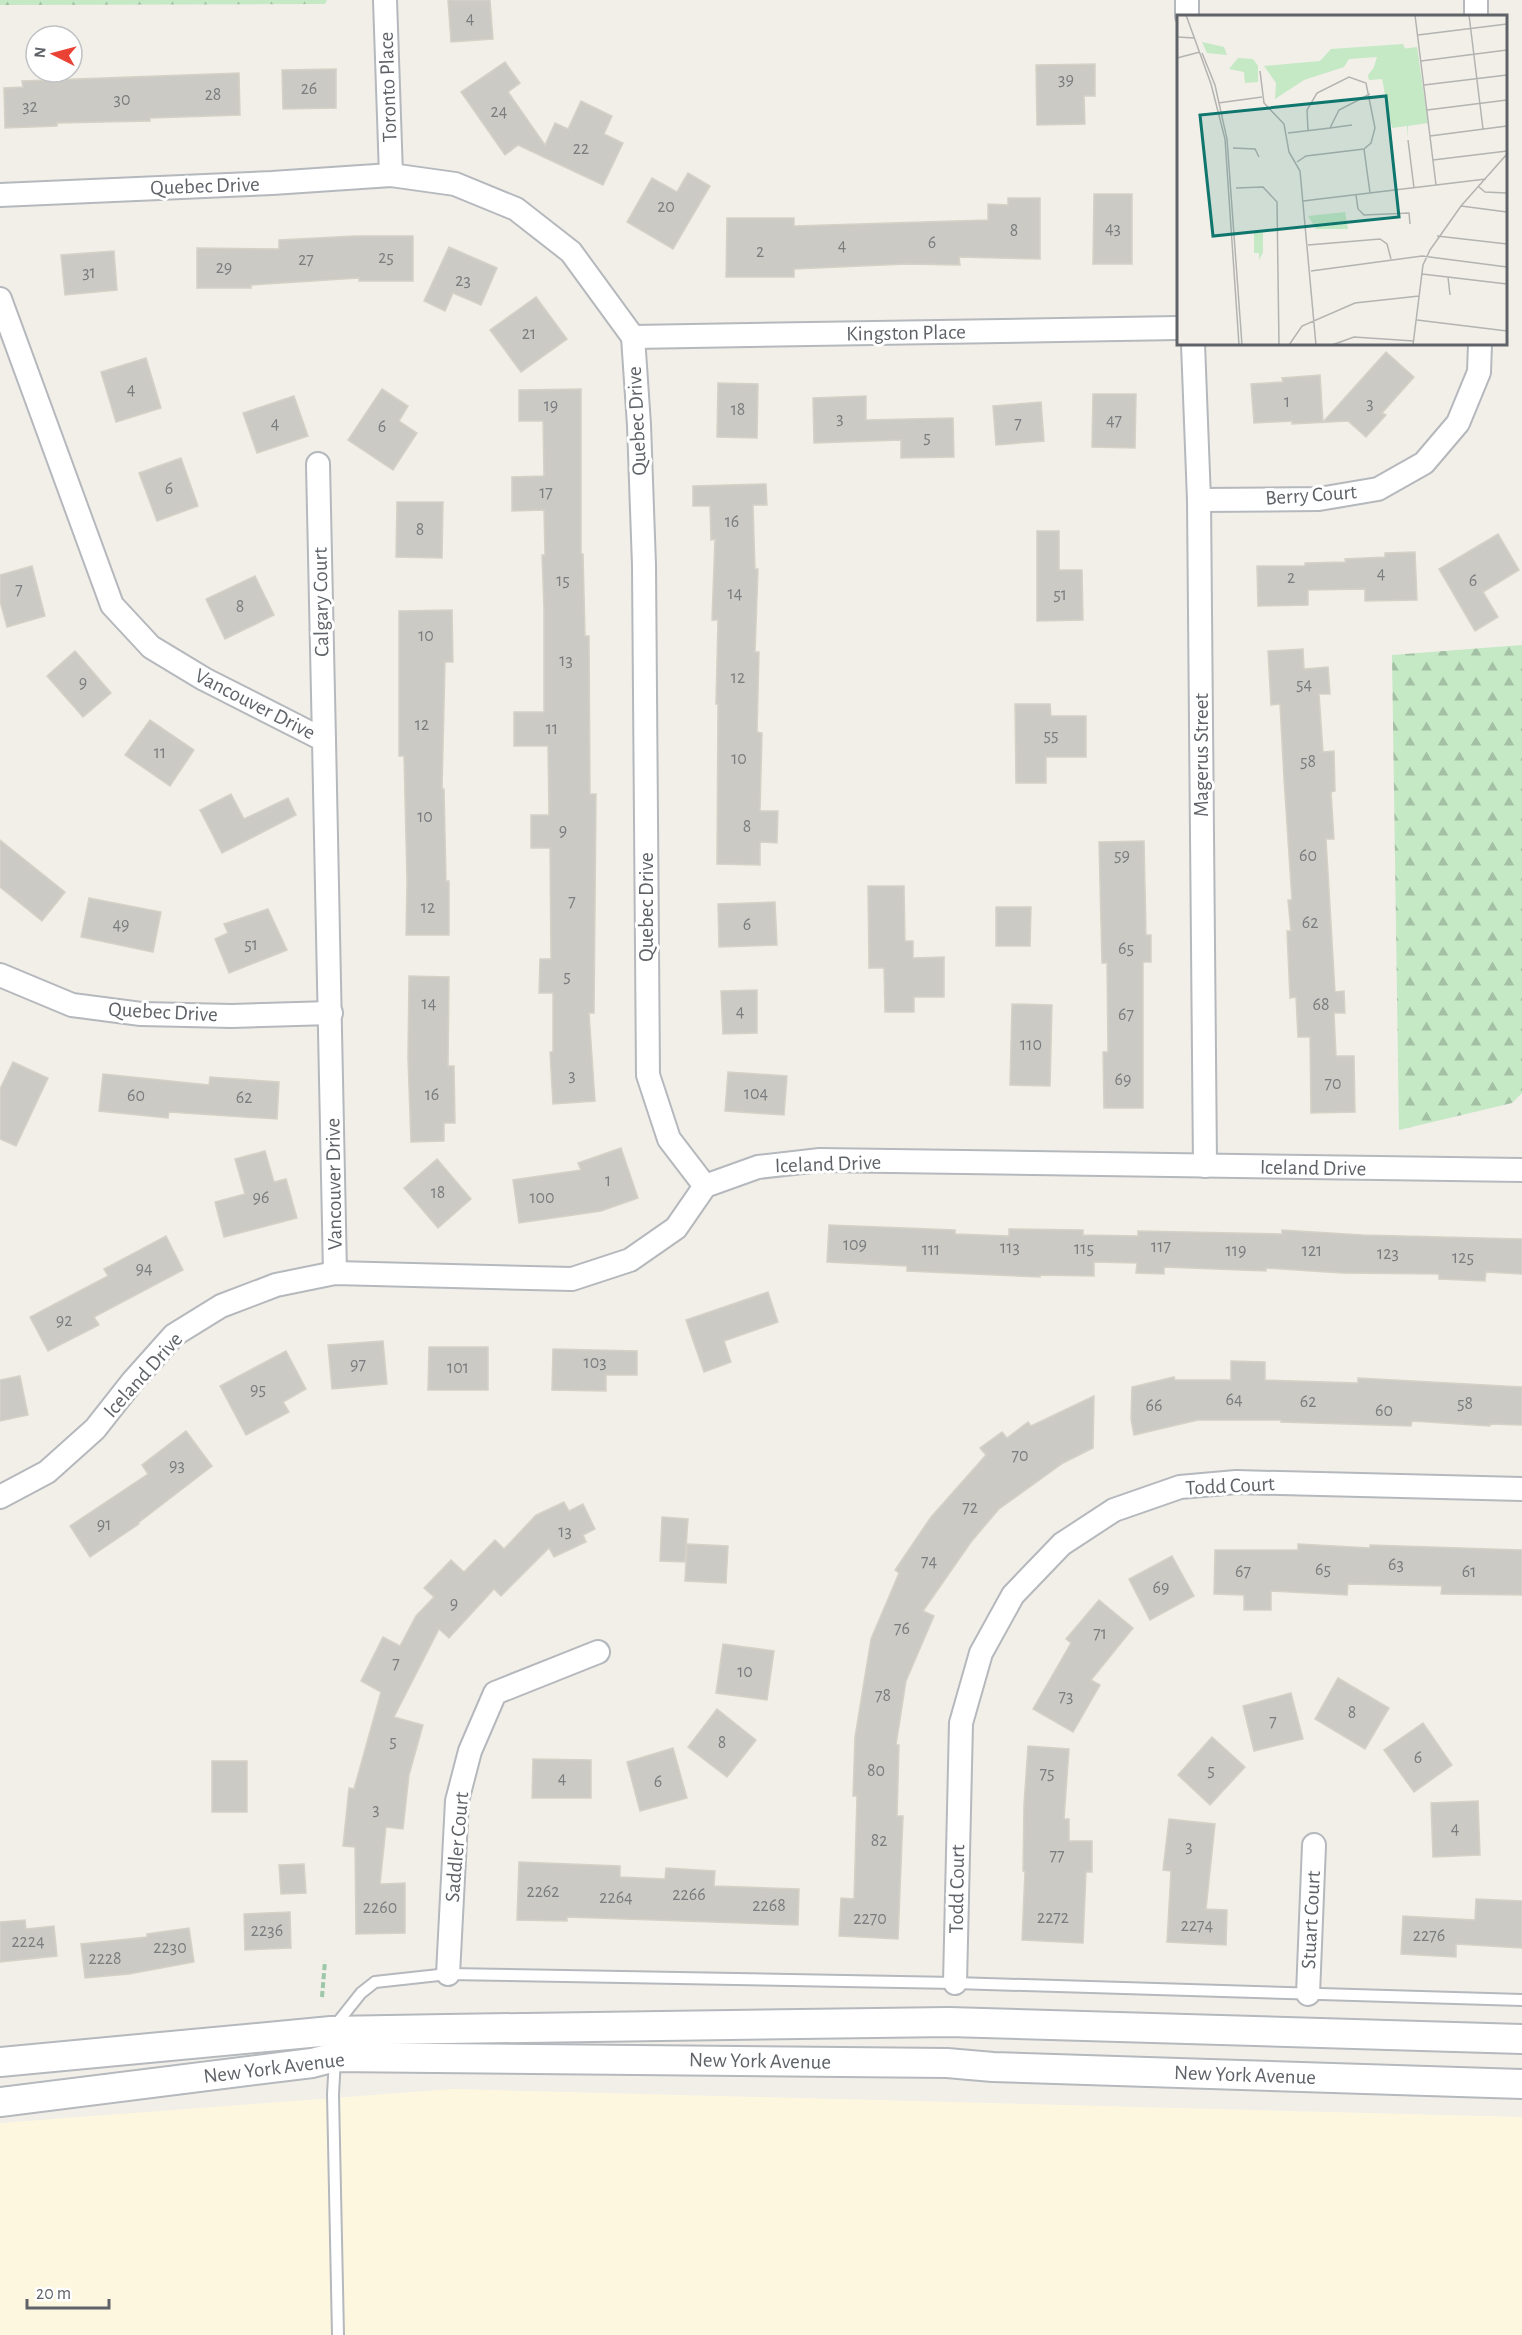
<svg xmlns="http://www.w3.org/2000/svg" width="1522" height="2335" font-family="'Alegreya Sans',sans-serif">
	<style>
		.commercial { fill: #fef7e0 }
		.forest { fill: url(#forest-firs) }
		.building { fill: #cccac5; stroke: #d6d1c6; stroke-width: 1.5 }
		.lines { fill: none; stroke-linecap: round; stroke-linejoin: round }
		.service-casing { stroke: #b5b8bc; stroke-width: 14 }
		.minor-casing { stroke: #b5b8bc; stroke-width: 26 }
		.tertiary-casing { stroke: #b5b8bc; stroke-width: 32 }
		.path { stroke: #9cc7a9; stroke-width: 4; stroke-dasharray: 6 3; stroke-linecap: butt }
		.service { stroke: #fff; stroke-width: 10 }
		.minor { stroke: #fff; stroke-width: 22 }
		.tertiary { stroke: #fff; stroke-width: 28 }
		.labels { text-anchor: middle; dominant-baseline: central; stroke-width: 6; stroke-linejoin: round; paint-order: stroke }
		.number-label { font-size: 18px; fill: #7a7d7f }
		.street-label { font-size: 21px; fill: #5f6368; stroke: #fff }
		.inset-road { fill: none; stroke: #b3b3b1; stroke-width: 1.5 }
		.view { fill: #0f766e; fill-opacity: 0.15; stroke: #0f766e; stroke-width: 3 }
		.inset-edge { fill: none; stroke: #5f6368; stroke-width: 3 }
	</style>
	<defs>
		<pattern id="forest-firs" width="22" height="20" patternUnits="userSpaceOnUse" patternTransform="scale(1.5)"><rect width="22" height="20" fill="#c5e8c5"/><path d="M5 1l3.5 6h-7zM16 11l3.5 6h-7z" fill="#a3c0a4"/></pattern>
	</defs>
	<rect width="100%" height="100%" fill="#f1efe8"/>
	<path class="commercial" d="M453 2089 1522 2117V2335H0V2123Z"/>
	<g class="forest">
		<path d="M0 0H327L325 4 0 5Z"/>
		<path d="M1522 645V1093L1512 1103 1399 1130 1392 655Z"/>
	</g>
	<g class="building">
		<path d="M448 0H490L493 39 451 42Z"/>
		<path d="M505 62 520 83 508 92 545 145 555 123 568 129 581 101 612 116 604 134 623 143 603 185 518 145 505 155 461 92Z"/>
		<path d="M1095 64V96H1084L1085 124 1037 125 1036 65Z"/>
		<path d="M336 69V108L283 109 282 70Z"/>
		<path d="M239 73 240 115 150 118V121L57 123V126L5 128 4 88 23 87 22 81Z"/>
		<path d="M688 173 710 186 673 249 627 222 652 178 677 192Z"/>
		<path d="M1094 194H1132V264H1093Z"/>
		<path d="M1008 198H1040V259L959 257 960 265 906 264 794 269V277H726L727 218H794V226L988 220V204L1008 205Z"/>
		<path d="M355 236H413V281H359V278L251 285V288H197V248L279 249V240Z"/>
		<path d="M449 247 497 268 481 305 453 293 445 311 424 301Z"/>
		<path d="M114 251 117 290 65 295 61 255Z"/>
		<path d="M536 297 567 339 521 372 490 330Z"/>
		<path d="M1386 352 1414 377 1382 413 1386 415 1366 437 1348 421 1292 424V421L1254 423 1251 384 1283 382 1282 378 1320 375 1323 422Z"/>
		<path d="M146 358 161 408 116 422 101 372Z"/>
		<path d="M718 383 758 384 757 438 717 437Z"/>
		<path d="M382 389 408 406 399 421 417 433 393 470 348 440Z"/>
		<path d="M581 389V554H583L585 636H589L590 794H596L594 1013H589L595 1101 553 1104 550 1052H553V993H539L540 959H551L550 848H531V815H549L548 746H514V712H544V608L542 555H545L544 510 512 511V477L544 476 543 421H519V390Z"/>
		<path d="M1093 394H1136L1135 448 1092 447Z"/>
		<path d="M294 396 308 436 257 453 243 413Z"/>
		<path d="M866 396V420L953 418 954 457 901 458V440L814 443 813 398Z"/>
		<path d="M1041 402 1044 441 996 445 993 406Z"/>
		<path d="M181 458 198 506 157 521 139 473Z"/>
		<path d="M766 484 767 505H753L755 569H758L755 652H759L757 732 762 733 760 811H778L777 843 760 842V865L717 864 718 704H716L718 620H712L715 539 711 540 710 506H693V486Z"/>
		<path d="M397 502H443L442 558 396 557Z"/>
		<path d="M1037 531H1059V570H1082L1083 620 1037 621Z"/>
		<path d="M1498 534 1519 570 1483 592 1498 617 1475 631 1439 569Z"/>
		<path d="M1415 552 1417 600 1365 601V589L1308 590V605L1258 606 1257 566H1305V563L1346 562 1345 559 1385 557V553Z"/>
		<path d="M32 566 45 616 7 627 0 601V575Z"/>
		<path d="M255 576 274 615 225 639 206 599Z"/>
		<path d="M452 610 453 662H445L442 789H444L446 881H449V935H406L407 881 404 756H399V611Z"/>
		<path d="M1303 649 1304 669 1328 667 1330 694H1319L1323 752 1334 751 1335 791 1331 792 1334 839H1326L1335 992 1344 991 1345 1013H1334L1336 1056H1354L1355 1112 1311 1113 1310 1037H1298L1296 997 1290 998 1287 931H1291L1288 900H1292L1284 779 1280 704 1271 705 1268 651Z"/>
		<path d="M75 651 111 693 83 717 47 676Z"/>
		<path d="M1015 704H1050L1051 716H1086V757H1046V783H1016Z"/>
		<path d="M150 720 194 750 170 786 125 755Z"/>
		<path d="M231 794 244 819 288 798 296 815 222 853 200 810Z"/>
		<path d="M0 840 65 892 42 921 0 887Z"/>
		<path d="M1144 841 1146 935H1151V962H1143V1108H1104L1103 1052H1108L1107 963H1102L1099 842Z"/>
		<path d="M868 886H904L905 941H913V958L944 957V997H914V1012H885L884 968H869Z"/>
		<path d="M89 898 161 912 153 952 81 937Z"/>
		<path d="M775 902 777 945 719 947 718 904Z"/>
		<path d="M996 907H1031L1030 946H996Z"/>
		<path d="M268 909 287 950 229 973 215 939 228 933 224 924Z"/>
		<path d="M409 976 449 977 448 1066H454L455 1123H444V1141L411 1142 408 1058Z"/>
		<path d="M757 990V1033L723 1034 721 991Z"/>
		<path d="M1012 1004 1052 1005 1050 1086 1010 1085Z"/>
		<path d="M13 1062 48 1078 16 1146 0 1139V1089Z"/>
		<path d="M728 1072 787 1076 784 1115 725 1111Z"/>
		<path d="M103 1074 209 1085 210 1077 279 1082 277 1119 169 1112 168 1118 99 1111Z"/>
		<path d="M621 1148 638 1198 601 1211 519 1223 513 1180 581 1170 578 1163Z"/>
		<path d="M265 1151 274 1182 286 1179 297 1218 224 1237 215 1202 245 1194 235 1159Z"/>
		<path d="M437 1159 471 1199 438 1228 404 1188Z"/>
		<path d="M829 1225 955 1230V1234L1009 1236V1229L1083 1230V1235L1138 1236V1231L1282 1234V1230L1363 1235 1522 1239V1274L1486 1272 1485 1281 1439 1279V1274L1342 1273 1266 1268V1271L1164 1267V1274L1136 1273 1137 1263 1094 1262V1276L1040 1275V1277L907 1271V1266L827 1262Z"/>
		<path d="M166 1236 183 1270 94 1317 99 1325 48 1351 30 1317 108 1276 104 1269Z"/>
		<path d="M768 1292 778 1322 724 1341 731 1362 704 1372 686 1320Z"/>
		<path d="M383 1341 387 1384 332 1389 328 1345Z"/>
		<path d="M429 1347H488V1390H428Z"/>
		<path d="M553 1349 637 1351V1375H606V1391L552 1390Z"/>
		<path d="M286 1351 306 1389 283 1402 289 1412 246 1435 220 1386Z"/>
		<path d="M1231 1361 1265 1362V1380L1358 1383V1378L1522 1387V1425L1490 1424V1426L1412 1421 1411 1426 1281 1422V1420H1198L1134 1435 1131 1419 1132 1387 1174 1377 1175 1380H1231Z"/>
		<path d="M20 1376 28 1415 0 1421V1380Z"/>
		<path d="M1094 1396 1093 1448 1063 1463 999 1509 971 1542 923 1611 934 1616 906 1681 896 1745H899L897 1816H903L898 1939 839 1936 841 1898 854 1899 857 1796H853L855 1737 871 1639 899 1573 895 1570 931 1517 986 1455 980 1448 1002 1432 1007 1438 1028 1422 1031 1426Z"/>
		<path d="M186 1431 212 1466 138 1523 139 1524 90 1557 70 1526 148 1474 142 1465Z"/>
		<path d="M564 1502 569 1511 583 1504 595 1529 583 1535 586 1542 554 1557 549 1548 501 1596 494 1589 449 1638 439 1629 394 1717 423 1725 409 1775 403 1829 386 1827 380 1884 405 1883V1933L356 1934 355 1847 343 1846 349 1788 354 1789 381 1692 361 1681 383 1637 400 1646 416 1616 434 1597 424 1588 451 1560 464 1572 495 1540 504 1549 536 1515Z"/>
		<path d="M662 1517 688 1519 685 1562 660 1561Z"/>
		<path d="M687 1544 728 1546 726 1583 685 1581Z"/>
		<path d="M1298 1544 1370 1548V1545L1522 1550V1595L1441 1594 1442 1586 1348 1584 1347 1595 1271 1591V1610H1244V1595L1214 1594 1215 1550H1298Z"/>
		<path d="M1172 1556 1194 1596 1150 1620 1129 1579Z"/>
		<path d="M1099 1600 1133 1628 1091 1680 1100 1685 1073 1732 1033 1709 1071 1643 1066 1639Z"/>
		<path d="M723 1644 774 1651 767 1700 716 1693Z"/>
		<path d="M1338 1678 1389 1708 1365 1749 1315 1719Z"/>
		<path d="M1291 1693 1303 1739 1254 1751 1243 1706Z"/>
		<path d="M717 1709 756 1740 727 1777 688 1747Z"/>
		<path d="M1423 1723 1452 1765 1414 1792 1384 1750Z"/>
		<path d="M1212 1737 1245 1767 1210 1805 1178 1775Z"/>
		<path d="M1028 1746 1069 1749 1064 1819H1069V1841H1092V1872H1086L1083 1943 1022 1940 1025 1871H1023L1024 1805Z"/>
		<path d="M673 1748 687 1798 640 1811 627 1762Z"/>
		<path d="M533 1759 591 1760V1798H532Z"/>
		<rect x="212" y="1761" width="35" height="51"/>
		<path d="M1478 1801 1480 1855 1433 1857 1431 1803Z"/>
		<path d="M1169 1819 1215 1824 1206 1909 1227 1910 1226 1945 1167 1942 1171 1871 1163 1870Z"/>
		<path d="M519 1862 620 1866V1877L665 1879 666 1868 715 1871 714 1886 799 1889 798 1925 567 1917V1921L517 1920Z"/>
		<path d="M304 1864 306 1893 281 1894 279 1865Z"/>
		<path d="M1476 1899 1522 1901V1948L1456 1944V1957L1401 1954 1403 1916 1475 1920Z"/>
		<path d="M290 1912 291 1948 245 1950 244 1914Z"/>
		<path d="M25 1920 26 1929 54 1926 57 1956 0 1962V1922Z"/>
		<path d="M189 1928 194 1962 129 1974 85 1978 81 1944 147 1937V1934Z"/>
	</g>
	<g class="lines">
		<g class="service-casing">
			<g id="service">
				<path d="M334 2027 361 1993 375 1982 448 1974 955 1983 1522 2000"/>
				<path d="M335 2059 333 2094 338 2335"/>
			</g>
		</g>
		<g class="minor-casing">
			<g id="minor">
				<path d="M385 0 391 175"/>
				<path d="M1187 0V16"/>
				<path d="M1476 16V0"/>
				<path d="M0 195 272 183 391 175 455 184 516 209 571 252 633 337 639 425 644 565 648 1075 669 1139 705 1186"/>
				<path d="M0 299 112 605 151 647 204 679 324 740 335 1273"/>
				<path d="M633 337 1178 328"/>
				<path d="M1193 344 1199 500 1205 1166"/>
				<path d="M318 464 324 740"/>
				<path d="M1199 500 1319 499 1378 489 1424 463 1458 423 1479 372 1480 344"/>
				<path d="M0 975 72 1005 141 1014 232 1016 331 1013"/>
				<path d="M0 1497 47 1472 95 1429 132 1382 174 1335 221 1306 276 1285 335 1273 572 1279 630 1260 676 1228 705 1186 758 1167 820 1160 1522 1170"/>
				<path d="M448 1974 457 1801 470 1751 495 1693 598 1652"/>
				<path d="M955 1983 961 1723 981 1653 1013 1595 1062 1544 1114 1510 1180 1487 1236 1482 1522 1489"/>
				<path d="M1308 1994 1314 1845"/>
			</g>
		</g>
		<g class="tertiary-casing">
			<g id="tertiary">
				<path d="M0 2062 331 2031 446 2029 949 2022 1522 2039"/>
				<path d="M0 2102 312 2063 335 2057 947 2063 993 2067 1522 2084"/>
			</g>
		</g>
		<path class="path" d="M322 1997 325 1961"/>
		<use href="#service" class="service"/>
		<use href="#minor" class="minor"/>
		<use href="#tertiary" class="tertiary"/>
	</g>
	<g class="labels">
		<g class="number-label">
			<text x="470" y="19">4</text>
			<text x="1066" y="80">39</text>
			<text x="309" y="89">26</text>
			<text x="213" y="95">28</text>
			<text x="122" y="100">30</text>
			<text x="30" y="107">32</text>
			<text x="499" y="112">24</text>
			<text x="581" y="149">22</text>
			<text x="666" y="207">20</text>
			<text x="1113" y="229">43</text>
			<text x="1014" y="231">8</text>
			<text x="932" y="243">6</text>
			<text x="842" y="246">4</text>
			<text x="760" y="252">2</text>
			<text x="386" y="258">25</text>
			<text x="306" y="260">27</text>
			<text x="224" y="268">29</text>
			<text x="89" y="273">31</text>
			<text x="463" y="281">23</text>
			<text x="529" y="334">21</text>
			<text x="131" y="390">4</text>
			<text x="1287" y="402">1</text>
			<text x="1370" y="404">3</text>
			<text x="551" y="406">19</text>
			<text x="738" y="410">18</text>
			<text x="840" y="419">3</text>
			<text x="1114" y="421">47</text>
			<text x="275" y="424">4</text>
			<text x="1018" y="424">7</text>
			<text x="382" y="427">6</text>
			<text x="927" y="438">5</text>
			<text x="169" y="489">6</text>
			<text x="546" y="493">17</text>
			<text x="732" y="522">16</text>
			<text x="420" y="530">8</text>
			<text x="1381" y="574">4</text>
			<text x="1291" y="578">2</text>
			<text x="563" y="581">15</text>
			<text x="1473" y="581">6</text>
			<text x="19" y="590">7</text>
			<text x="735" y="594">14</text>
			<text x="1060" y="595">51</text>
			<text x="240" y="607">8</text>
			<text x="426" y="636">10</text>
			<text x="566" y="661">13</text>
			<text x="738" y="678">12</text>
			<text x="83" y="683">9</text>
			<text x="1304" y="685">54</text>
			<text x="422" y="725">12</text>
			<text x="552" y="729">11</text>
			<text x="1051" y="736">55</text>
			<text x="160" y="753">11</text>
			<text x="739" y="759">10</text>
			<text x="1308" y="762">58</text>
			<text x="425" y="817">10</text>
			<text x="747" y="827">8</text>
			<text x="563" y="831">9</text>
			<text x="1122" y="856">59</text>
			<text x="1308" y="856">60</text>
			<text x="572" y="902">7</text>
			<text x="428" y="908">12</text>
			<text x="1310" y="923">62</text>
			<text x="121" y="925">49</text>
			<text x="747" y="925">6</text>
			<text x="251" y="945">51</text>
			<text x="1126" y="949">65</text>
			<text x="567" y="977">5</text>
			<text x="429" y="1004">14</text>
			<text x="1321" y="1005">68</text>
			<text x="740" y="1012">4</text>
			<text x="1126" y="1015">67</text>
			<text x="1031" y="1045">110</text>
			<text x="572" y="1076">3</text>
			<text x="1123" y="1080">69</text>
			<text x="1333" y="1084">70</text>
			<text x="756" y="1094">104</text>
			<text x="432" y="1095">16</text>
			<text x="136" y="1096">60</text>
			<text x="244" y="1098">62</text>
			<text x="608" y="1181">1</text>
			<text x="438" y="1193">18</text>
			<text x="261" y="1198">96</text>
			<text x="542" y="1198">100</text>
			<text x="855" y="1245">109</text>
			<text x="1161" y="1247">117</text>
			<text x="1010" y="1248">113</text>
			<text x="1084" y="1249">115</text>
			<text x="931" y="1250">111</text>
			<text x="1236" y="1251">119</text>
			<text x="1312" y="1251">121</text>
			<text x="1388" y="1254">123</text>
			<text x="1463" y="1258">125</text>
			<text x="144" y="1269">94</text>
			<text x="64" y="1321">92</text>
			<text x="595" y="1363">103</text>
			<text x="358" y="1365">97</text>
			<text x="458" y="1368">101</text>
			<text x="258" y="1390">95</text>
			<text x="1234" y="1400">64</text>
			<text x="1308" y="1402">62</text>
			<text x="1465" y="1404">58</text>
			<text x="1154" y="1406">66</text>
			<text x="1384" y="1411">60</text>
			<text x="1020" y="1456">70</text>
			<text x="177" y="1466">93</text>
			<text x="970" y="1508">72</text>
			<text x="104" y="1525">91</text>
			<text x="565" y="1532">13</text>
			<text x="929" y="1562">74</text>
			<text x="1396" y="1565">63</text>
			<text x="1323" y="1570">65</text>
			<text x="1243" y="1572">67</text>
			<text x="1469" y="1572">61</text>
			<text x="1161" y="1588">69</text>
			<text x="454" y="1604">9</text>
			<text x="902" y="1629">76</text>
			<text x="1100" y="1634">71</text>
			<text x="396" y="1664">7</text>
			<text x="745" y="1672">10</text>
			<text x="883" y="1696">78</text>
			<text x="1066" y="1697">73</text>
			<text x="1352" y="1713">8</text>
			<text x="1273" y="1722">7</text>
			<text x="393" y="1742">5</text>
			<text x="722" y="1743">8</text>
			<text x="1418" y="1758">6</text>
			<text x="876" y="1771">80</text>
			<text x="1211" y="1771">5</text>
			<text x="1047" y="1774">75</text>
			<text x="562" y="1779">4</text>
			<text x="658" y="1782">6</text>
			<text x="376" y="1810">3</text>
			<text x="1455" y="1829">4</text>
			<text x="879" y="1841">82</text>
			<text x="1189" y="1847">3</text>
			<text x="1057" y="1856">77</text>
			<text x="543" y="1892">2262</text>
			<text x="689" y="1895">2266</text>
			<text x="616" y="1898">2264</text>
			<text x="769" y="1906">2268</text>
			<text x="380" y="1908">2260</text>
			<text x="1053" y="1918">2272</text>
			<text x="870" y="1919">2270</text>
			<text x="1197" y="1926">2274</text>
			<text x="267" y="1931">2236</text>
			<text x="1429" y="1936">2276</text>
			<text x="28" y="1942">2224</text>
			<text x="170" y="1948">2230</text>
			<text x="105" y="1959">2228</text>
		</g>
		<g class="street-label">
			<text transform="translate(388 87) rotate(-92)">Toronto Place</text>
			<text transform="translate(205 186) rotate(-2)">Quebec Drive</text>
			<text transform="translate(906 333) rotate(-1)">Kingston Place</text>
			<text transform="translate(637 421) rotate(-93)">Quebec Drive</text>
			<text transform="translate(1311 495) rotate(-4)">Berry Court</text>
			<text transform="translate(321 602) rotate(-91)">Calgary Court</text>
			<text transform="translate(255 704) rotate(27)">Vancouver Drive</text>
			<text transform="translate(1201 755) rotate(-90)">Magerus Street</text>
			<text transform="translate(646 907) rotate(-90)">Quebec Drive</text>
			<text transform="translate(163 1012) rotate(3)">Quebec Drive</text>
			<text transform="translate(828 1164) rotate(-2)">Iceland Drive</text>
			<text transform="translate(1313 1168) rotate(1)">Iceland Drive</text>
			<text transform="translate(334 1184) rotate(-91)">Vancouver Drive</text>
			<text transform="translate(143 1375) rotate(-48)">Iceland Drive</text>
			<text transform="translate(1230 1486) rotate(-3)">Todd Court</text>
			<text transform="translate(457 1847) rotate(-85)">Saddler Court</text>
			<text transform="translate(957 1889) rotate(-89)">Todd Court</text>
			<text transform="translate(1311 1920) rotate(-87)">Stuart Court</text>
			<text transform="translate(760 2061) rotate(1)">New York Avenue</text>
			<text transform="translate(274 2068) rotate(-7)">New York Avenue</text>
			<text transform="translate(1245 2075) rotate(2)">New York Avenue</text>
		</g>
	</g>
	<g transform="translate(1177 15)">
		<rect width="330" height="330" fill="#f1efe8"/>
		<path d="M240 32 251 108 231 111V123L230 111 215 113 205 64 192 65 191 60 207 40 193 38Z" fill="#c5e8c5"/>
		<path d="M25 27 47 32 50 40 30 38ZM226 29 229 36 239 35 241 55 239 60 228 59 214 52 212 65 220 101 227 106 248 100 249 108 211 107 206 62H194L200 42 172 44 167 52 127 65 98 84 99 68 87 51 143 46 154 34ZM61 43 76 44 81 51V67L68 68 67 57 52 54ZM168 197 171 214H139L131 201ZM86 217V237L82 245V238H77V218Z" fill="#c5e8c5"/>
		<path d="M227 74 245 81 248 98 223 103 216 75Z" fill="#c5e8c5"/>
		<path class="inset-road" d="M9 0 34 69 48 124 62 330M124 0H215M238 0 259 170M292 0 306 114M241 20 330 9M0 22 18 23M25 38 38 70 50 124 65 330M0 43 23 37M244 46 330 35M83 56 87 88 107 109 112 137 123 156 139 330M247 70 330 60M41 88 85 82M250 95 330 85M153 113 175 110M111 118 153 113 162 95 193 79M253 121 330 111M231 125 237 173M56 133 78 134 82 142M187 134 193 178M256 145 330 136M120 147 129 141 187 134 194 128 198 113 189 68 172 62 140 78 130 95 131 115M302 172 308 177 330 178M59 173 86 172 100 187 102 330M179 180 181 194 187 200 232 198 233 209M126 186 309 164M284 191 330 197M260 221 330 229M131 230 203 224 210 229 214 244M134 256 245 241 330 252M245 259 330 269M271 262 273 280M240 305 330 316M112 330 125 311 178 288 242 281M155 330 177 322 237 326M236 330 246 250 253 235 284 191 330 139"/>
		<path class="view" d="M209 81 222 202 36 221 23 100Z"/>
		<rect width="330" height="330" class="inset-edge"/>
	</g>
	<g transform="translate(54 54) rotate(276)"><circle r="28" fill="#ffffff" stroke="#bfc1c3" stroke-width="1.5"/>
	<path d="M0-4.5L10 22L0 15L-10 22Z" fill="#ea4335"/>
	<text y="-9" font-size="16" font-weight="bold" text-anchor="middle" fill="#5f6368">N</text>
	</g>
	<path d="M27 2299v9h82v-9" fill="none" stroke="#5f6368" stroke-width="3"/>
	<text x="36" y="2299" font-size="18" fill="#5f6368" stroke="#ffffff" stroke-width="4.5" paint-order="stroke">20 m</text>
</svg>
